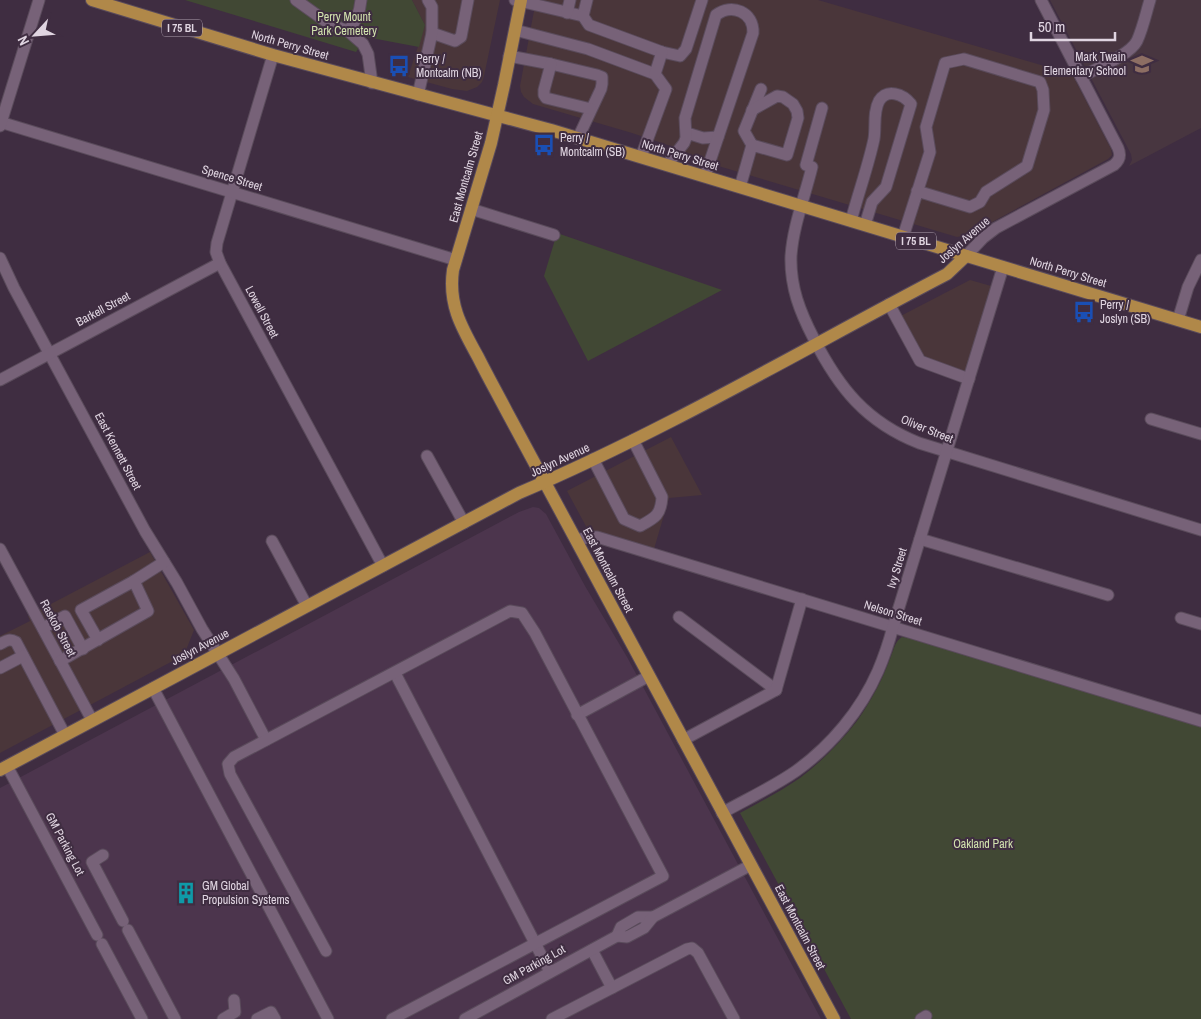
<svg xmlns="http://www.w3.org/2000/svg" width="1201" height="1019" font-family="'Archivo Narrow',sans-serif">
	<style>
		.commercial { fill: #4a363a }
		.built { fill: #4c354d }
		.education { fill: #483640 }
		.green { fill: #414834 }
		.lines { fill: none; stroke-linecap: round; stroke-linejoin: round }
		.minor-casing { stroke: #5a4b5b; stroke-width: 13 }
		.major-casing { stroke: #5a4b5b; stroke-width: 14 }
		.minor { stroke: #776278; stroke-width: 11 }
		.major { stroke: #b08849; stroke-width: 12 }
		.labels { text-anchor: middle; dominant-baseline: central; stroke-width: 4; stroke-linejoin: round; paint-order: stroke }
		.shield { fill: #3f2d41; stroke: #b0a3b1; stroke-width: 1 }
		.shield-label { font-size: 11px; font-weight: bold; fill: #e0d5e1 }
		.park-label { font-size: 12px; fill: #d2e3ae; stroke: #3f2d41 }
		.street-label { font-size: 12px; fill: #e0d5e1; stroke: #3f2d41 }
		.poi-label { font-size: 12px; fill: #e0d5e1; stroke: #3f2d41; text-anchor: start }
	</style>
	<rect width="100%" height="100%" fill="#3f2d41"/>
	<g class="commercial">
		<path d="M412 0H500L484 76 482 82 477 87 467 91 452 89 408 77 425 25Z"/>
		<path d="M536 0H818L1072 74 1111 149 1112 155 1108 159 994 221 967 235 957 237 715 165 665 144 632 133 533 104 524 97 521 92 520 86Z"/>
		<path d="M970 280 991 286 962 382 917 365 891 321Z"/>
		<path d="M671 437 702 495 669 498 654 549 588 530 567 491Z"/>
		<path d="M150 552 194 630 184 655 0 753V636L30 621 28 616Z"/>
	</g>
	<path class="built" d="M533 507 539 508 546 514 585 586 627 657 821 1019H0V788L519 512Z"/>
	<path class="education" d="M1050 0H1201V128L1129 166 1132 160 1131 154Z"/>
	<g class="green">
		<path d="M185 0H412L425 25 419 47 366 37 356 52Z"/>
		<path d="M557 233 722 290 588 361 544 276Z"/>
		<path d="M902 637 909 638 1201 727V1019H851L740 813C760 802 781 791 800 778 821 762 841 742 857 721 871 701 883 679 891 656 894 649 895 641 902 637Z"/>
	</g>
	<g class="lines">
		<g class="minor-casing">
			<g id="minor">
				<path d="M296 0 328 23 348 31 363 44 368 54 372 83"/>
				<path d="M515 0 583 16 587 0"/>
				<path d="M567 13 570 0"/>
				<path d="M583 16 589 25 662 52 680 56 686 49 702 0"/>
				<path d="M515 30 588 49 655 74 666 89 641 157"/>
				<path d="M348 31C356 22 360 12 361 0"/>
				<path d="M432 33 455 41 461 37 468 0"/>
				<path d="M273 55 217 243 216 252 220 263 383 566"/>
				<path d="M509 56 551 64 597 75 602 77V84L601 89 578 138"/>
				<path d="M551 64 544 90V95L546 98 591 109"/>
				<path d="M655 74 662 52"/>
				<path d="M1081 77C1095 69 1130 55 1137 41 1143 28 1146 13 1150 0"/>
				<path d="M418 95 432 33V7L428 0"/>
				<path d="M822 108 806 165 812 167C805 196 793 226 791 256 790 287 800 312 814 339 839 388 866 422 919 443L1201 530"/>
				<path d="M0 122 456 260"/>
				<path d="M0 126 39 0"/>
				<path d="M687 133 703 138 718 137"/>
				<path d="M752 145 744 131 761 89"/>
				<path d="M667 165 684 143 686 138 685 118 716 15C732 3 754 12 753 33L705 176"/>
				<path d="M740 187 752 145 787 155 798 118 797 111 793 104 783 97 777 96 752 110"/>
				<path d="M471 209 554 235"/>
				<path d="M851 221C858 194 868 167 874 139 876 127 873 112 879 101 887 88 903 94 911 104L886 187 872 202 865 225"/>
				<path d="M903 237 930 152 926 127 945 63 964 59 1040 82 1043 90 1044 110 1027 166 986 192 980 202 970 207 917 191"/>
				<path d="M966 256 983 238 996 228 1114 165C1120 160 1121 155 1118 148L1041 0"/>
				<path d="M0 258 14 288 145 531 177 583 202 629 234 679 266 740"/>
				<path d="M889 304 920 361 969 379"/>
				<path d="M1178 320 1188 287 1201 260"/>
				<path d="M0 380 220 263"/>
				<path d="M1151 419 1201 434"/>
				<path d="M427 456 464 523"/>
				<path d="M593 459 624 519 640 526C655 518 661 515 662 497L633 440"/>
				<path d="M920 539 1108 595"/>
				<path d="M576 540 590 537H597L1201 721"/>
				<path d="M272 541 307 606"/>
				<path d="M0 549 92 720"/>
				<path d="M134 581 164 562"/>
				<path d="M679 617 776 690"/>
				<path d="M1181 618 1201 624"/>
				<path d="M43 628 65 616 83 649"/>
				<path d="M0 644C6 641 9 638 16 642L65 735"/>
				<path d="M60 661 148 611 134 581 81 610 98 640"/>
				<path d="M0 668 23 656"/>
				<path d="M395 673 550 972"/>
				<path d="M153 688 328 1019"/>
				<path d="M577 715 649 676"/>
				<path d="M683 740 776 690 802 599"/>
				<path d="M7 766 97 935"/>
				<path d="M722 813C747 799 773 787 796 771 831 746 861 710 878 671 884 657 889 642 893 627L1003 267"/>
				<path d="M103 855 92 862 123 921"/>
				<path d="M128 930 175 1019"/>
				<path d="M617 936 621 927 638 917H653"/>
				<path d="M102 944 142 1019"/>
				<path d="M592 950 612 988"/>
				<path d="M326 951 230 774 228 764 234 757 510 611 522 613 535 633 663 876 392 1019"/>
				<path d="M223 1019 235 1012 234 1000"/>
				<path d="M257 1019 271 1012 275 1019"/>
				<path d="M465 1019 617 936 627 937 644 928 653 917 751 865"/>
				<path d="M552 1019 687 949 692 948 698 953 734 1019"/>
				<path d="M921 1019 926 1016"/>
			</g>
		</g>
		<g class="major-casing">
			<g id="major">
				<path d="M92 0 273 55 551 130 1201 327"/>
				<path d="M521 0 504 85 491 143 453 270C448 305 462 328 478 357 487 375 497 393 507 412L834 1019"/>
				<path d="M0 770 519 493C667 430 805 348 947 274L966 256"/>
			</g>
		</g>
		<use href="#minor" class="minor"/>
		<use href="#major" class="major"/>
	</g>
	<defs>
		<g id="school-bare" transform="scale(1.725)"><path d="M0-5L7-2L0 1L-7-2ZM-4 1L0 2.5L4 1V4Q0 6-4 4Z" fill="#8d6e63" stroke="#3f2d41" stroke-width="2.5" paint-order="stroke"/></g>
		<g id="bus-bare" transform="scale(1.725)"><path d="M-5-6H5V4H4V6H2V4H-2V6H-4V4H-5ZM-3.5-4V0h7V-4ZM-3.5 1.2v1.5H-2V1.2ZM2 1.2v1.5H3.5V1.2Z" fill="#1a4fb4" stroke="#3f2d41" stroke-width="2.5" paint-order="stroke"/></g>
		<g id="building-bare" transform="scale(1.725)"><path d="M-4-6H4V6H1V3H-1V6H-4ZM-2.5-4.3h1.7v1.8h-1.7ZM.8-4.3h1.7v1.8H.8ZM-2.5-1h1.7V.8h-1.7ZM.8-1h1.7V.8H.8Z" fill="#0f9aa8" stroke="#3f2d41" stroke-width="2.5" paint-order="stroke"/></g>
	</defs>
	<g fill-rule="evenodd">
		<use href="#school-bare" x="1142" y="64"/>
		<use href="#bus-bare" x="399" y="66"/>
		<use href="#bus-bare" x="544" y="145"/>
		<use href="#bus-bare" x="1084" y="312"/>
		<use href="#building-bare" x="186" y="893"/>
	</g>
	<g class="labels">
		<g class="shield">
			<rect x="162" y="19.5" width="40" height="17" rx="4"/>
			<rect x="896" y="232.5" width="40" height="17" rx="4"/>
		</g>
		<g class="shield-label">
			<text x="182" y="28">I 75 BL</text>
			<text x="916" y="241">I 75 BL</text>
		</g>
		<g class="park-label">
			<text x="344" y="17">Perry Mount<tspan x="344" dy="14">Park Cemetery</tspan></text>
			<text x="983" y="844">Oakland Park</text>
		</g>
		<g class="street-label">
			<text transform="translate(290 45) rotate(16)">North Perry Street</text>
			<text transform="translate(680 155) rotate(17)">North Perry Street</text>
			<text transform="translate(466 177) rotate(-74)">East Montcalm Street</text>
			<text transform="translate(232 178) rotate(17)">Spence Street</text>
			<text transform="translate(964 240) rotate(-41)">Joslyn Avenue</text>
			<text transform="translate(1068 272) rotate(17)">North Perry Street</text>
			<text transform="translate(103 309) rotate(-28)">Barkell Street</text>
			<text transform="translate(262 312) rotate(62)">Lowell Street</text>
			<text transform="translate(927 429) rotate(22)">Oliver Street</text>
			<text transform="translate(118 451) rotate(62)">East Kennett Street</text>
			<text transform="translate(560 460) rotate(-25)">Joslyn Avenue</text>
			<text transform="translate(897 568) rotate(-73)">Ivy Street</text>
			<text transform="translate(608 570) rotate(62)">East Montcalm Street</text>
			<text transform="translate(893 613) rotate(17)">Nelson Street</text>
			<text transform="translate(58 628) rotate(62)">Raskob Street</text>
			<text transform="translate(200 647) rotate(-28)">Joslyn Avenue</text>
			<text transform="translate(65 844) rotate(62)">GM Parking Lot</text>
			<text transform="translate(800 927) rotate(62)">East Montcalm Street</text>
			<text transform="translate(534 965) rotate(-29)">GM Parking Lot</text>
		</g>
		<g class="poi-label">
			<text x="1126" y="57" text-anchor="end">Mark Twain<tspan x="1126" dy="14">Elementary School</tspan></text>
			<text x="416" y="59">Perry /<tspan x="416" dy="14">Montcalm (NB)</tspan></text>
			<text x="560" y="138">Perry /<tspan x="560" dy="14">Montcalm (SB)</tspan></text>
			<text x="1100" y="305">Perry /<tspan x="1100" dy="14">Joslyn (SB)</tspan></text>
			<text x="202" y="886">GM Global<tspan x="202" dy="14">Propulsion Systems</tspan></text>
		</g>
	</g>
	<g transform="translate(35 35) rotate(244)" stroke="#3f2d41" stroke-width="4" paint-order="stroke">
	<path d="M0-4L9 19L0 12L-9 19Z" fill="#e0d5e1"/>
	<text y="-8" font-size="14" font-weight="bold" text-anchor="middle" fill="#e0d5e1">N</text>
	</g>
	<path d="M1031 32v8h84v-8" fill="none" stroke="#e0d5e1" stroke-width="2.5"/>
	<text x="1038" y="32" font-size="15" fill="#e0d5e1" stroke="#3f2d41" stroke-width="4" paint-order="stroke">50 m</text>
</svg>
